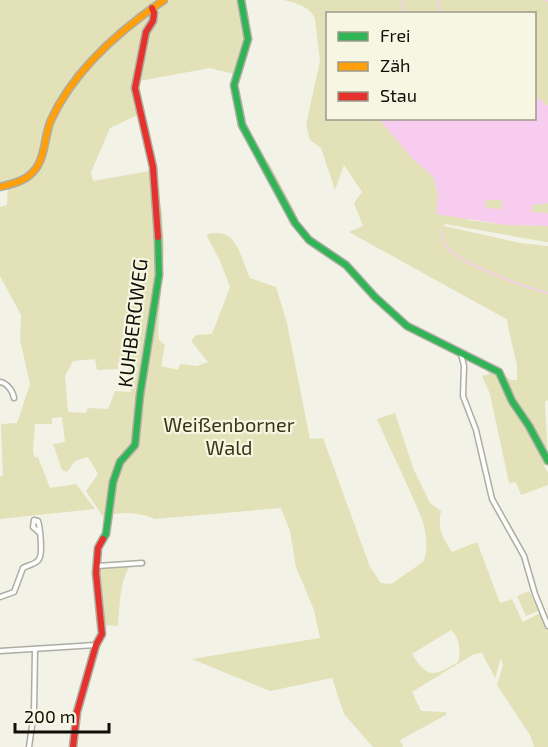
<svg xmlns="http://www.w3.org/2000/svg" width="548" height="747" font-family="'Exo 2',sans-serif">
	<style>
		.green { fill: #e3e1b8; fill-rule: evenodd }
		.water { fill: #f8ccef; fill-rule: evenodd }
		.lines { fill: none; stroke-linecap: round; stroke-linejoin: round }
		.stream { stroke: #f8ccef; stroke-width: 1.5 }
		.street-casing { stroke: #adada4; stroke-width: 7 }
		.fast-casing { stroke: #adada4; stroke-width: 9 }
		.slow-casing { stroke: #adada4; stroke-width: 9 }
		.jam-casing { stroke: #adada4; stroke-width: 9 }
		.street { stroke: #fdfdfb; stroke-width: 4 }
		.fast { stroke: #30b455; stroke-width: 6 }
		.slow { stroke: #ff9f0a; stroke-width: 6 }
		.jam { stroke: #e5322d; stroke-width: 6 }
		.labels { text-anchor: middle; dominant-baseline: central; stroke-width: 4.5; stroke-linejoin: round; paint-order: stroke }
		.street-label { font-size: 20px; fill: #100f09; stroke: #f7f6e2 }
		.park-label { font-size: 20px; fill: #3a3714; stroke: #f7f6e2 }
	</style>
	<rect width="100%" height="100%" fill="#f2f2e7"/>
	<g class="green">
		<path d="M0 0H159C115 31 77 70 50 117 41 133 42 152 35 165 29 177 12 182 0 183Z"/>
		<path d="M171 0H239L244 37 234 74 210 68 134 82 142 113 110 128 91 172 93 181 155 170 162 213 164 248 158 332 159 340 165 345 161 366 178 370 180 364 197 366 208 362 191 341 196 335 212 334 230 287 220 261 207 236 208 234C238 227 240 257 250 278L276 287 287 323 310 439 323 438 370 567 381 583 391 584 423 562C429 550 426 529 421 517 408 484 391 452 377 419L395 413 413 468 430 503 441 511C437 527 443 539 452 552L477 542 500 603 512 599 523 622 540 613 548 631V747H534L530 735 497 685 503 665 501 658 495 678 482 653 474 654 412 692 421 711 446 712V715L400 740 403 747H373L344 714 332 678 270 691 192 659 320 638 314 610 296 567 290 531 281 508 155 519C139 512 119 511 103 517L86 491 98 474 88 457 75 461 67 472 62 470 53 444 65 442 62 417 52 418V424H35L33 451 35 458 38 457 50 488 76 484 95 509 0 519V477L3 475 1 424 17 423 30 384 20 340 21 315 0 276V207L7 205 8 188C20 186 30 181 38 170 47 155 46 137 54 122 76 78 128 23 171 0ZM95 359 97 370 118 369V363L128 362 131 392 115 391 108 409 88 408 86 413 68 412 65 376 73 361ZM451 630C460 638 461 651 458 662 434 676 428 680 412 654Z"/>
		<path d="M284 0H548V106L535 96 534 14H328V118L379 119 413 159 433 176 438 195 469 220 507 225 548 226V242H546L445 224 444 226 520 243 548 246V400L545 402C545 420 548 437 547 454L515 401 503 374 511 380H517V366L507 322 508 320 349 232 363 226 354 203 362 192 344 165 335 190 321 148 310 140 306 125 320 61 315 19C311 7 296 3 284 0Z"/>
		<path d="M268 161 296 214 293 213 269 169Z"/>
		<path d="M486 200H502V210L485 209Z"/>
		<path d="M548 203V213H532V205Z"/>
		<path d="M469 361C482 364 491 367 499 377L547 464 544 466 548 473V485L521 495 516 482 509 483 490 394 482 376 490 374 482 367Z"/>
		<path d="M129 567C119 586 120 604 118 626L104 625 98 569Z"/>
		<path d="M529 591 538 611 526 616 517 596Z"/>
	</g>
	<path class="water" d="M535 96 548 106V203L532 205V212L548 213V226L507 225 436 214 438 195 433 176 413 159 379 119 534 118ZM502 200V209L485 208 486 200Z"/>
	<g class="lines">
		<g class="stream">
			<path d="M401 0 406 13"/>
			<path d="M546 0 548 1"/>
			<path d="M438 14 439 0"/>
			<path d="M442 231C442 236 442 241 445 245 455 262 527 288 548 293"/>
		</g>
		<g class="street-casing">
			<g id="street">
				<path d="M461 354 464 366 463 396 476 430 492 499 524 556 535 594 548 626"/>
				<path d="M0 382C7 383 13 391 14 398"/>
				<path d="M97 566 142 563"/>
				<path d="M0 597 14 592 23 568C28 565 37 564 39 559 43 554 40 527 38 521L34 520 33 527 40 533"/>
				<path d="M0 651 96 645"/>
				<path d="M29 747 34 712 35 649"/>
			</g>
		</g>
		<g class="fast-casing">
			<g id="fast">
				<path d="M241 0 248 39 234 85 242 125 295 223 309 240 346 265 375 297 407 326 499 372 512 401 529 426 548 461"/>
				<path d="M103 539 106 534 113 482 120 462 135 445 140 395 159 275 158 237"/>
			</g>
		</g>
		<g class="slow-casing">
			<path id="slow" d="M0 187C12 184 25 181 33 172 46 158 44 136 51 120 74 70 120 30 164 0"/>
		</g>
		<g class="jam-casing">
			<g id="jam">
				<path d="M152 8 154 13 153 21 146 32 135 88 153 167 158 237"/>
				<path d="M73 747 77 712 96 645 102 634 96 573 98 548 103 539"/>
			</g>
		</g>
		<use href="#street" class="street"/>
		<use href="#fast" class="fast"/>
		<use href="#slow" class="slow"/>
		<use href="#jam" class="jam"/>
	</g>
	<g class="labels">
		<g class="street-label">
			<text transform="translate(132 323) rotate(-83)">KUHBERGWEG</text>
		</g>
		<g class="park-label">
			<text x="229" y="424">Weißenborner<tspan x="229" dy="23">Wald</tspan></text>
		</g>
	</g>
	<rect x="326" y="12" width="210" height="108" fill="#f7f6e2" stroke="#9b9a8b" stroke-width="1.5"/>
	<rect x="338" y="32" width="30" height="9" fill="#30b455" stroke="#9b9a8b" stroke-width="1.5"/>
	<text x="380" y="42" font-size="18" fill="#100f09">Frei</text>
	<rect x="338" y="62" width="30" height="9" fill="#ff9f0a" stroke="#9b9a8b" stroke-width="1.5"/>
	<text x="380" y="72" font-size="18" fill="#100f09">Zäh</text>
	<rect x="338" y="92" width="30" height="9" fill="#e5322d" stroke="#9b9a8b" stroke-width="1.5"/>
	<text x="380" y="102" font-size="18" fill="#100f09">Stau</text>
	<path d="M15 723v9h94v-9" fill="none" stroke="#100f09" stroke-width="3"/>
	<text x="24" y="723" font-size="18" fill="#100f09" stroke="#f7f6e2" stroke-width="4.5" paint-order="stroke">200 m</text>
</svg>
